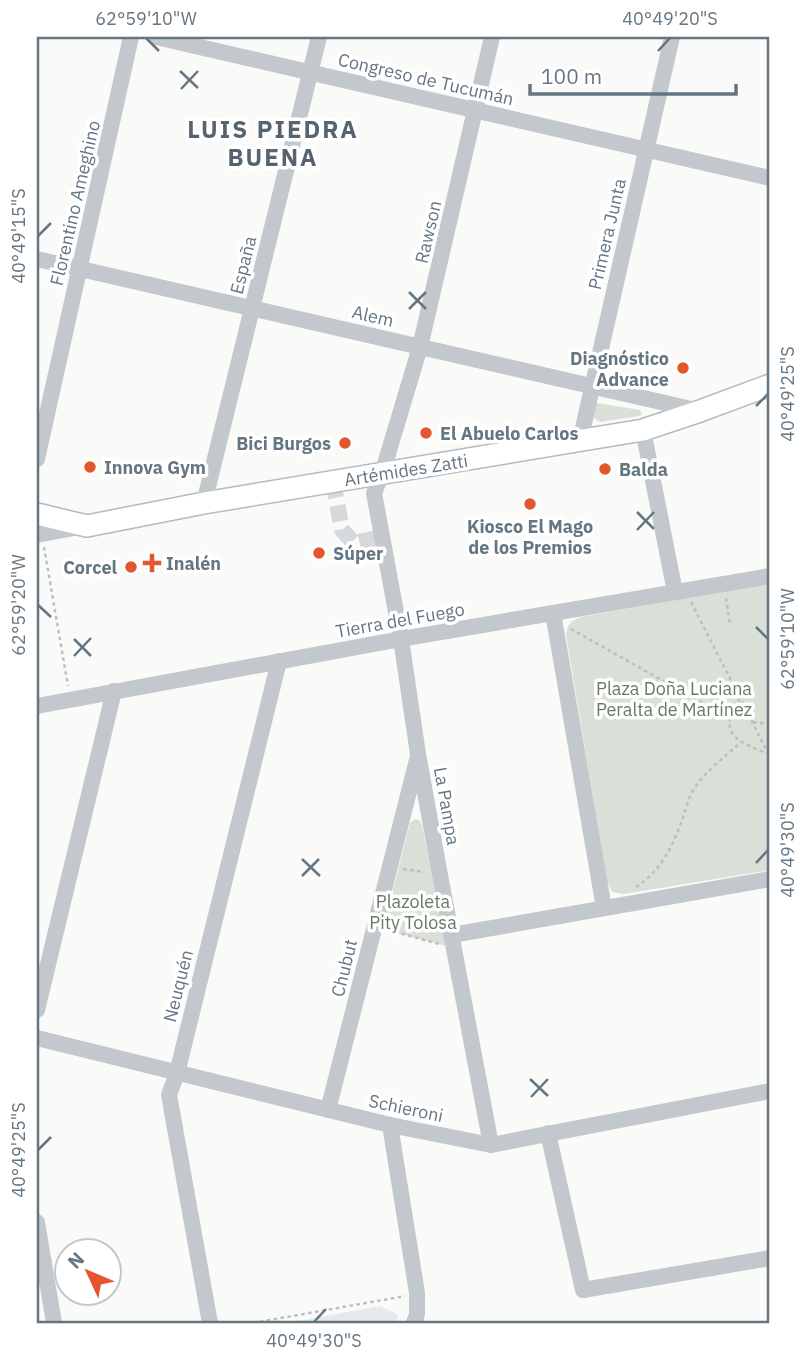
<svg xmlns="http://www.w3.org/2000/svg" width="807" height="1360" font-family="'IBM Plex Sans',sans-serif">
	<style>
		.built { fill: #e8e9e9 }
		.green { fill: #dadfd7 }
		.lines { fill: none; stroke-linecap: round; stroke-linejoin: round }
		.minor-tunnel { stroke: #d5d9db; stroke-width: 16; stroke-dasharray: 16 8; stroke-linecap: butt }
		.major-casing { stroke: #b5babe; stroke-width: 24 }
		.path { stroke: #bbbfc2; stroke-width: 2.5; stroke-dasharray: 3.5 3.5; stroke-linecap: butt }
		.minor { stroke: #c3c8cc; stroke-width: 16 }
		.major { stroke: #fff; stroke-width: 21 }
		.ticks { fill: none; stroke: #657683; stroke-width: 2.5 }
		.poi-dot { fill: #e4572e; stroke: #fff; stroke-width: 2.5 }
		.labels { text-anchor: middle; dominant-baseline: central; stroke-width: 7; stroke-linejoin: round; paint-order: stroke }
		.street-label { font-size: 18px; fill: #657683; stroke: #fff }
		.poi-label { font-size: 18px; font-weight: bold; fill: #657683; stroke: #fff; text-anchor: start }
		.park-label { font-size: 18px; fill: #687a64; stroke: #fff }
		.district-label { font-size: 24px; font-weight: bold; letter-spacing: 2px; fill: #57646e; stroke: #fff }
		.neatline { fill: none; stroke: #657683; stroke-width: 2.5 }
		.ticks-label { font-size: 18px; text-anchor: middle; fill: #657683 }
	</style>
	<rect width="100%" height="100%" fill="#fafaf8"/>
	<path class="built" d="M380 1306 398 1315 396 1323H287Z"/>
	<g class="green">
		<path d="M597 403 640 410 642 414 639 416 600 422 593 417 594 406Z"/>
		<path d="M770 583V870L624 894 612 892 607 882 566 635C567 624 571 621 581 617Z"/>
		<path d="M415 819 419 820 422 825 446 946 383 929 410 823Z"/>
	</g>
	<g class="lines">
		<path class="minor-tunnel" d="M333 482 342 530 354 543 382 537"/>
		<g class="major-casing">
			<path id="major" d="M37 514 87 526 204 503 643 430 700 411 770 385"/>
		</g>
		<g class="path">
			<path d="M44 547 68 686"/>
			<path d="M726 598 730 624"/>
			<path d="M691 602 770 757"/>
			<path d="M571 629 729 718"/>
			<path d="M740 699C715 735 739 742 769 754"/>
			<path d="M753 722 770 724"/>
			<path d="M403 869 424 872"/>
			<path d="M636 887C660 872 673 846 682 820 686 810 688 798 694 789 705 771 725 757 741 742"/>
			<path d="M388 930 439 944"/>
			<path d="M253 1323 405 1296"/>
		</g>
		<g class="minor">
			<path d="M156 37 770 178"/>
			<path d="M37 259 700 411"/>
			<path d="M643 430 675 592"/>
			<path d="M580 441 672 37"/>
			<path d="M37 459 131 37"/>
			<path d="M204 503 319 37"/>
			<path d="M37 535 79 527"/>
			<path d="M553 613 604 908"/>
			<path d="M37 706 401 639 770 576"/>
			<path d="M452 935 770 879"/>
			<path d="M37 1010 114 691"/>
			<path d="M37 1038 390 1125 491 1145 770 1091"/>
			<path d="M328 1110 417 760"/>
			<path d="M390 1125 417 1293V1314L414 1323"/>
			<path d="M548 1133 583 1290 770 1258"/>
			<path d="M491 1145 440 875 418 754 401 639 374 493 382 474 420 347 492 37"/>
			<path d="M37 1222 54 1323"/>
			<path d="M210 1323 169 1095 177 1073 279 661"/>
		</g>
		<use href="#major" class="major"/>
	</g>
	<path class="ticks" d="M146 38 159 51M658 51 670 38M180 71 198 88M181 89 198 71M38 236 51 223M409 292 426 309M409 309 426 292M756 406 768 394M637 512 654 529M637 530 654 512M38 605 51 617M756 627 768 639M74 639 91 656M74 656 91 638M302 859 320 876M756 863 768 850M302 876 319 859M530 1079 548 1096M531 1097 548 1079M38 1150 51 1137M314 1322 326 1309"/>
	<g class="poi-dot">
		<circle cx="683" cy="368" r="7"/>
		<circle cx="426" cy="433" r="7"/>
		<circle cx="345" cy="443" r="7"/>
		<circle cx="90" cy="467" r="7"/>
		<circle cx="605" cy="469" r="7"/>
		<circle cx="530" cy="504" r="7"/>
		<circle cx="319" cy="553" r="7"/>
		<path d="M148.5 552.5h7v7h7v7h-7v7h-7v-7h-7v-7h7z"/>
		<circle cx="131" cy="567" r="7"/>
	</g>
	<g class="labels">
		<g class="street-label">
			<text transform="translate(426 79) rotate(13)">Congreso de Tucumán</text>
			<text transform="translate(75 203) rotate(-77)">Florentino Ameghino</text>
			<text transform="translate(428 232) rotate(-77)">Rawson</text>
			<text transform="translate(607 234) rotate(-77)">Primera Junta</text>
			<text transform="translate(243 265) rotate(-76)">España</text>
			<text transform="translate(373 316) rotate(13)">Alem</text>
			<text transform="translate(406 470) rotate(-9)">Artémides Zatti</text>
			<text transform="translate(400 620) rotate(-10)">Tierra del Fuego</text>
			<text transform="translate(447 806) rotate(80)">La Pampa</text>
			<text transform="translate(344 968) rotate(-76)">Chubut</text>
			<text transform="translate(178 986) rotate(-76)">Neuquén</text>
			<text transform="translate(406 1108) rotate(12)">Schieroni</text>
		</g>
		<g class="poi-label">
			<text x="669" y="358" text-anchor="end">Diagnóstico<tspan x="669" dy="21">Advance</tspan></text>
			<text x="440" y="433">El Abuelo Carlos</text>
			<text x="331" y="443" text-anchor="end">Bici Burgos</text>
			<text x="104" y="467">Innova Gym</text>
			<text x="619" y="469">Balda</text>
			<text x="530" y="526" text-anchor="middle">Kiosco El Mago<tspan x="530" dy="21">de los Premios</tspan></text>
			<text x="333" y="553">Súper</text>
			<text x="166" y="563">Inalén</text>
			<text x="117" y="567" text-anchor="end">Corcel</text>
		</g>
		<g class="park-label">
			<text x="674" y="688">Plaza Doña Luciana<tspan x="674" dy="21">Peralta de Martínez</tspan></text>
			<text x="413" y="901">Plazoleta<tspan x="413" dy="21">Pity Tolosa</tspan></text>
		</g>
		<g class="district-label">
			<text x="273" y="129">LUIS PIEDRA<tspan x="273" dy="28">BUENA</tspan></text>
		</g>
	</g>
	<rect width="807" height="1360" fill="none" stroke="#ffffff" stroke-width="77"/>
	<g transform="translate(88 1272) rotate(314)"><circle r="33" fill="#ffffff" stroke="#c1c8cd" stroke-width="2"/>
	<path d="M0-5L12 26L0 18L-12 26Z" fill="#e4572e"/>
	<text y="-10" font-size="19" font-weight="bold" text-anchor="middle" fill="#657683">N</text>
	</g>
	<path d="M530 84v10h206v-10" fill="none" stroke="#657683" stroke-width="3.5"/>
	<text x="541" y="84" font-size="21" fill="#657683" stroke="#ffffff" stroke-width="5" paint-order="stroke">100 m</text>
	<rect x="38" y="38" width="730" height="1284" class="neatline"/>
	<g class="ticks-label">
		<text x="146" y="25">62°59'10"W</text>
		<text x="670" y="25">40°49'20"S</text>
		<text transform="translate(19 236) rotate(-90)" y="6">40°49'15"S</text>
		<text transform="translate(788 394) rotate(-90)" y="6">40°49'25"S</text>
		<text transform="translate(19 605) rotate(-90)" y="6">62°59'20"W</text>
		<text transform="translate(788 639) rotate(-90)" y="6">62°59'10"W</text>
		<text transform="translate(788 850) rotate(-90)" y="6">40°49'30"S</text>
		<text transform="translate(19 1150) rotate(-90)" y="6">40°49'25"S</text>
		<text x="314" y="1347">40°49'30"S</text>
	</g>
</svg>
